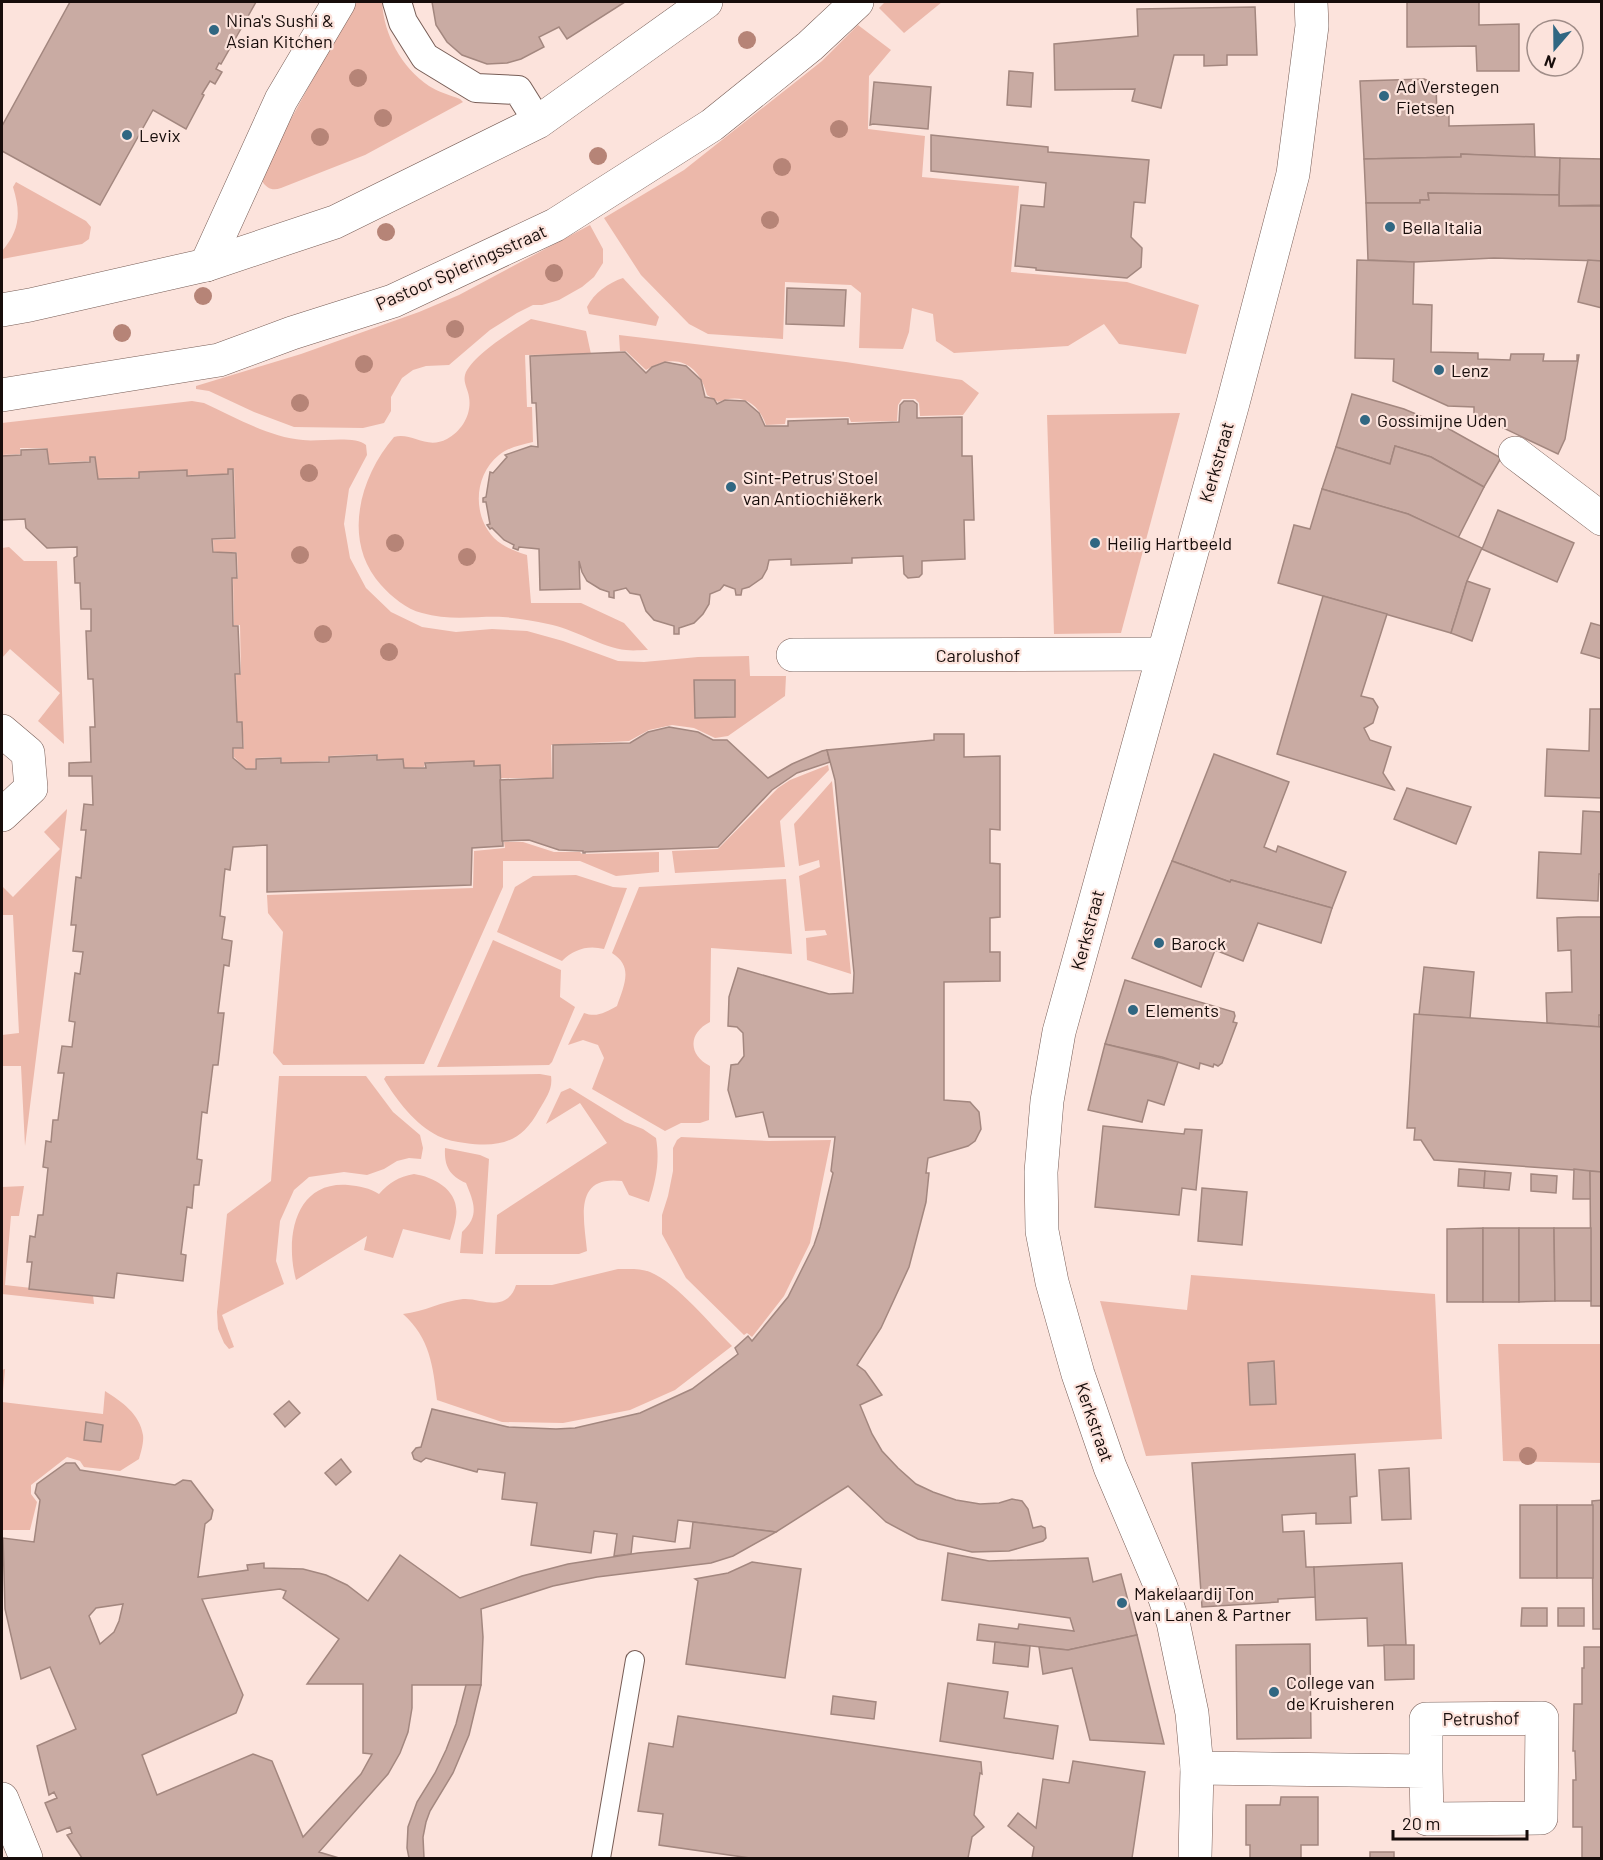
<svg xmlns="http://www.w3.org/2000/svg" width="1603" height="1860" font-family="Barlow,sans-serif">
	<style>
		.green { fill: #ecb8aa }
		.building { fill: #c9aba3; stroke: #a3877f; stroke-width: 1.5; fill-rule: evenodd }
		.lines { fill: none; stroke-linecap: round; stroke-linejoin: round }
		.service-casing { stroke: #775d56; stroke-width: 20 }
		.pedestrian-casing { stroke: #775d56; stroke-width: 30 }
		.minor-casing { stroke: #775d56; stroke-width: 34 }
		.service { stroke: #fff; stroke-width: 18 }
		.pedestrian { stroke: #fff; stroke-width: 28 }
		.minor { stroke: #fff; stroke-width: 33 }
		.tree { fill: #b68477 }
		.poi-dot { fill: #316782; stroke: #fce3dc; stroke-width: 2 }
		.labels { text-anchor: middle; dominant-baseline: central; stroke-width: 4.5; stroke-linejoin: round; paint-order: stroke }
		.poi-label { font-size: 18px; fill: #170d0b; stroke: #fce3dc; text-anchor: start }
		.street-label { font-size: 18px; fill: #170d0b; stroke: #fce3dc }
	</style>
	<rect width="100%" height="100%" fill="#fce3dc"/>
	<g class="green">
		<path d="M355 2H382C384 35 401 67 429 86 438 92 450 95 460 99L463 102 365 155 281 188C273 191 267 189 262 181V172Z"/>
		<path d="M885 2H942L904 33 879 8Z"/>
		<path d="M858 25 891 50 869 76 868 129 925 136 922 177 1019 186 1011 272 1127 282 1199 305 1186 354 1119 344 1104 324 1068 346 954 353 936 341 933 314 912 308 909 332 903 349 859 348 861 293 851 285 785 282 783 339 708 334 689 324 641 275 604 218 684 170 822 61Z"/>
		<path d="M16 182 86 221 91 227 89 239 82 244 2 259V251C20 230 21 213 13 187Z"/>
		<path d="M590 225 603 249V263L594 277 582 287 559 300 542 305H533L517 313 490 330 449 365 426 366 413 370 402 378 391 397V411L384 423 363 428 294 427 254 412 209 391 196 389V386L301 354 419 312 459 295Z"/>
		<path d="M623 278 659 317 656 326 589 314 587 307C594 293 608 283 623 278Z"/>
		<path d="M531 319 586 331 591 354 525 355 527 407H532L533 442C521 445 509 447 499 455 474 475 472 515 494 538 503 547 515 551 527 555L531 603H581L624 623 648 650C641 650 633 651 626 650 603 648 572 628 548 624 534 621 518 618 503 617 476 616 449 621 422 613 406 609 392 597 381 585 342 542 359 478 394 437 412 432 426 450 447 439 462 431 472 414 469 397 468 389 463 383 465 375 471 356 514 330 531 319Z"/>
		<path d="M619 335 846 362 962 380 979 393 963 415 920 416 919 403 915 399H902L898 405 897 421 851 422 849 417H845L786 418 785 424 766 425C758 402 741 393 718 402L707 395C699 362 674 352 646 370L626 351H620Z"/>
		<path d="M192 401 204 403C235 417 268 437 303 440 319 442 355 435 366 445L367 455 349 489 344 524 350 558 366 588 391 612 422 627 456 632 492 629 527 631 563 641 618 661 644 662 698 657 749 656 750 676H786L785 696 728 736 715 738 694 728 672 725 649 730 629 741 551 745 552 778H501L500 765 474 766V761L425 762 424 767 404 768 403 759H378L377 754 329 756 328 761 282 763V757L255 758V768L246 769 234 757V749L244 748 242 722 237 721 236 675 241 674 240 625H234L233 579 238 578 237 552H214L213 540 236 539 234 469H228V474L187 475V470L139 472 138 477 98 478 95 456 90 457V461L49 463 47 448H20V454L2 455V423Z"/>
		<path d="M1180 413 1121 633 1054 634 1047 415Z"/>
		<path d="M9 547 24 561H57L64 744 38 721 60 693 10 649 2 658V548Z"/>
		<path d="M828 765 829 770 780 821 785 867 675 873 672 851 718 849 778 788 790 780Z"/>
		<path d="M832 781 851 974 807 960 806 938 827 935 825 930 805 931 799 876 820 867 819 860 799 866 794 824Z"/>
		<path d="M67 809V810L25 1146 21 1066H2V1035L19 1033 13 915H2V886L13 897 60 849 44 832Z"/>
		<path d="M504 842H523L554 852H580L582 854 659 852V872L616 876 580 861H503V887L424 1064 283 1065 273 1053 283 932 268 913 267 895 473 888 474 851 505 848Z"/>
		<path d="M576 875 613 887 627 888 604 949C588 945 574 949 562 961L497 932 515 887 533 876Z"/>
		<path d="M786 879 792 954 711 948 710 1022C688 1033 688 1055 710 1066L709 1120 700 1123H681L665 1131 592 1089 604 1058 598 1045 583 1040 568 1045 584 1013C597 1018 606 1012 617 1006 624 985 634 967 612 953L639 887Z"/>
		<path d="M493 940 561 970 560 997 575 1007 552 1062 549 1065 437 1067Z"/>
		<path d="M540 1074 551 1076C553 1089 546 1098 539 1110 522 1142 500 1148 465 1143 456 1142 447 1140 438 1136 415 1124 397 1101 384 1079L386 1076Z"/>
		<path d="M279 1076H366L393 1112 420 1135 423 1148 421 1159 409 1158 397 1161 384 1169 367 1175 344 1172 309 1177 294 1190 280 1221 276 1261 284 1284 222 1315 234 1347 229 1349 224 1343 218 1329 217 1312 227 1214 271 1181Z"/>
		<path d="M570 1088 625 1122 643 1129 656 1138C660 1161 656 1180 649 1202L629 1195 622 1181C573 1175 584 1218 587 1251L579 1254H495L497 1215 607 1143 580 1103 546 1124 561 1092Z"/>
		<path d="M681 1137 769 1141 831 1140 810 1243 784 1296 752 1337 747 1333 744 1335 686 1278 662 1234V1215L668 1196 673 1171V1148L677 1140Z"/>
		<path d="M445 1148 480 1155 489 1159 483 1254 460 1253 462 1232C480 1216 474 1203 466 1183 450 1176 444 1167 445 1148Z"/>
		<path d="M414 1174C435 1177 460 1191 456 1217 455 1225 452 1233 450 1240L403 1229 393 1258 364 1250 367 1236 296 1280C285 1239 294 1181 348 1185 359 1186 370 1188 379 1194 390 1182 398 1177 414 1174Z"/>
		<path d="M24 1186 19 1216H11L5 1285 93 1295 94 1304 2 1294V1187Z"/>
		<path d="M618 1269C628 1269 640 1268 650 1272 677 1283 711 1325 732 1346L675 1390 630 1410 563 1423 502 1422 437 1400C433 1366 430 1338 403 1314 424 1312 442 1301 463 1299 477 1298 493 1307 505 1300 511 1297 514 1291 516 1285H552Z"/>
		<path d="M1191 1275 1435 1294 1442 1439 1146 1456 1100 1301 1187 1310Z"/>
		<path d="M1498 1344H1601V1463L1503 1461Z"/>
		<path d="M5 1369 2 1402 103 1414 105 1391C121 1401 140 1414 143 1435 144 1442 141 1452 139 1459L120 1471 84 1467 80 1461 67 1457 31 1485V1494L37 1502 30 1530H2V1370Z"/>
	</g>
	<g class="building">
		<path d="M70 2H256L221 64 219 63 216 69 222 72 215 84 210 81 202 94 204 95 186 129 153 110 100 205 2 151V126Z"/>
		<path d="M432 2H625L567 39 559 27 539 37 544 47 521 59 507 63 487 64 462 55 447 42 436 25Z"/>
		<path d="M1407 2H1479V25L1519 24V71H1477L1476 46 1407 47Z"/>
		<path d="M1255 7 1257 55H1227V65L1204 66V55H1174L1161 108 1132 101 1135 89 1055 90 1054 44 1138 36 1137 9Z"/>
		<path d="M1009 71 1033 73 1031 107 1007 105Z"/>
		<path d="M1424 79 1436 84 1437 116 1449 115V126L1534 124 1535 158 1461 154V157L1364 159 1360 81Z"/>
		<path d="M874 82 931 87 928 129 873 124 870 125Z"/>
		<path d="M931 135 1048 147V152L1149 160 1145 203 1134 202 1131 237 1142 248 1141 267 1127 278 1036 270V268L1015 266 1021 205 1044 207 1046 183 931 171Z"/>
		<path d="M1461 154 1560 158 1559 195 1428 193 1429 200H1420V203H1366L1364 159 1461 157Z"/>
		<path d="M1560 158 1602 159V205L1559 206Z"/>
		<path d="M1428 193 1559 195V206H1602V261L1494 258 1414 262 1368 260 1366 203H1420V200H1429Z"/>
		<path d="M1357 260 1414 262 1413 304 1432 305 1431 352 1478 353V359L1510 360 1511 354H1544L1543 361H1577V355H1579L1565 439 1558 454 1474 414V407L1448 406 1393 381 1394 359 1355 358Z"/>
		<path d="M1588 260 1602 261V308L1578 302Z"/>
		<path d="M787 288 846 290 844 326 786 324Z"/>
		<path d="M625 352 646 373 652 367 665 362 686 366 701 380 705 397 714 399 717 404 725 400 745 401 759 413 765 426H788V421L845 419H848V424L899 422 900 405 904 401H913L917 404V418L962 417V456H972L974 520H964L965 559 922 561V574L919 577 908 578 904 574 903 556 852 558V563L791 565V559L769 560 767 569 762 578 749 587 742 589 741 595H736L735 589 724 585 720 590 710 594 709 604 703 614 694 623 679 628V634H674V626L654 620 646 611 640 595 630 593 626 588 614 591V598L609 597V592L600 589 587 581 582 572 579 561 580 589 540 590 539 549 519 547 518 550 513 548 514 545 504 540 492 528 490 529 487 525 490 524 486 502H483V498L486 497 490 472 493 473 507 457 505 455 531 446 538 447 536 403H532L530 356Z"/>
		<path d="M1352 394 1404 409 1442 425 1501 458 1484 487 1431 457 1395 446 1390 464 1336 447Z"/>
		<path d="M1395 446 1431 457 1484 487 1458 538 1408 514 1322 489 1336 447 1390 464Z"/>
		<path d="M47 449 49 464 90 462V457H95L98 479 139 478V472L187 470V476L228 474V469H233L235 538 212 539 213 552 236 553 237 578H232L233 626H238L240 674H235L237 722H242L243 748H233V758L246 769H256V759L281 758V763L329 762V757L377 755V760L403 759 404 768H426L425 763 449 762 474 761V766L500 765 503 846 472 848 471 885 267 892V845L233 847 230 870 225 869 220 916 225 917 222 939 232 941 229 966 224 965 218 1013H224L218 1065H213L207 1113 202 1112 197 1159 202 1160 199 1185H194L192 1208 187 1207 181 1254 186 1255 183 1281 117 1273 114 1298 29 1289 32 1262H27L30 1236 35 1237 38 1215H43L48 1168 43 1167 46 1141 51 1142 53 1120H58L64 1073H58L62 1046 72 1047 75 1022 69 1021 75 973 80 974 83 952 73 951 76 925H71L76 877 81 878 86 830H81L84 804 93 805 92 776H69V763L91 762 90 727H95L93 679H88L86 631H91V609H81L80 583H75L74 558 77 556V547L47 548 26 528 25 519 2 520V456L21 455V450Z"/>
		<path d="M1322 489 1408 514 1482 548 1467 581 1451 633 1278 583 1294 525 1310 529Z"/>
		<path d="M1498 510 1574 543 1557 582 1482 549Z"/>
		<path d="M1467 581 1490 589 1472 641 1451 633Z"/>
		<path d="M1323 596 1387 614 1361 696 1373 699 1378 707 1373 723 1364 728 1370 740 1391 747 1383 773 1394 790 1277 754Z"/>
		<path d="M1591 623 1602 626V659L1581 653Z"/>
		<path d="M694 680H735V717L695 718Z"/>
		<path d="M1590 709H1602V798L1545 796 1547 749 1589 751Z"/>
		<path d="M669 727 698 732 713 740H727L768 778 792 764 822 751 827 750 830 762 797 773 772 790 718 847 585 852V853H583V851L559 850 529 840 502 841 500 780 553 778V745L630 743 648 732Z"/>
		<path d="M934 734H964V757L1000 756V830L990 829V863L1000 864V917L990 918V952H1000V981L944 982V1100L970 1102 979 1112 981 1129 975 1141 968 1146 928 1158 926 1173H929L926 1202 909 1267 881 1328 857 1365 865 1371 882 1395 860 1405 872 1434 882 1451 898 1468 916 1484 933 1492 956 1500 980 1504 999 1503 1012 1499 1022 1501 1028 1509 1033 1528 1041 1526 1045 1528 1046 1538 1043 1541 1009 1551 972 1552 918 1539 886 1522 848 1486 776 1532 678 1520 675 1542 633 1536 631 1554 614 1556 617 1534 594 1531 591 1553 531 1545 537 1503 502 1499 505 1473 478 1469 477 1472 426 1458 421 1462 414 1459 412 1453 416 1448 421 1447 432 1409 508 1427 556 1429 575 1428 640 1413 692 1389 738 1354 735 1348 748 1336 752 1341 788 1297 814 1245 820 1227 833 1173 831 1171 835 1137H769L763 1112 736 1117 728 1090 731 1065 738 1064 744 1056 743 1033 737 1027 728 1026 729 997 738 968 829 994 853 993 854 973 835 780 827 750 934 740Z"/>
		<path d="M1214 754 1289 782 1264 847 1276 852 1278 846 1346 872 1332 908 1231 880 1230 882 1172 861Z"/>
		<path d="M1407 788 1471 807 1456 844 1394 819Z"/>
		<path d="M1583 811 1602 812V874H1599L1598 901 1537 898 1539 852 1581 854Z"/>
		<path d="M1172 861 1230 882 1231 880 1332 908 1321 943 1258 923 1243 961 1215 950 1201 987 1132 958Z"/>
		<path d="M1578 917H1602V1015H1599V1027L1547 1023 1546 993 1572 992 1571 950 1558 951 1557 918Z"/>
		<path d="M1424 967 1474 972 1470 1018 1419 1015Z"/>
		<path d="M1125 980 1234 1012 1235 1016 1233 1022 1237 1023 1222 1063 1218 1066 1214 1064 1213 1067 1200 1063 1199 1069 1162 1057 1105 1044Z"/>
		<path d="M1414 1014 1602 1027V1172L1434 1160 1421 1140H1414L1415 1128H1407Z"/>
		<path d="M1105 1044 1178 1062 1164 1105 1148 1100 1142 1122 1088 1110Z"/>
		<path d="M1103 1126 1184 1134 1185 1129 1202 1130 1196 1190 1182 1188 1179 1215 1095 1207Z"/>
		<path d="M1459 1169 1485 1171 1484 1188 1458 1186Z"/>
		<path d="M1574 1169 1590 1171 1591 1199H1573Z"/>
		<path d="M1485 1171 1511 1173 1509 1190 1484 1188Z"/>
		<path d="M1590 1171 1602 1172V1306H1591Z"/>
		<path d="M1531 1174 1557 1176 1556 1193 1531 1191Z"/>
		<path d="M1202 1188 1247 1192 1242 1245 1198 1241Z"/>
		<path d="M1483 1228V1302H1447V1229Z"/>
		<rect x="1483" y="1228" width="36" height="74"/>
		<path d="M1519 1228H1554L1555 1301 1519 1302Z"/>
		<path d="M1554 1228H1591V1301H1555Z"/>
		<path d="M1274 1361 1276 1404 1250 1405 1248 1363Z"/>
		<path d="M289 1401 300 1413 285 1427 274 1414Z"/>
		<path d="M86 1422 103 1425 101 1442 84 1440Z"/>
		<path d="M1355 1454 1357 1496 1350 1497 1351 1523 1316 1524V1513L1282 1515 1283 1532 1304 1531 1306 1567H1314L1316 1597 1278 1599V1602L1202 1607 1192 1463Z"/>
		<path d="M341 1459 351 1472 336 1485 325 1473Z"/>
		<path d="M66 1463H75L80 1470 175 1485 183 1480 191 1481 213 1510 211 1519 205 1524 198 1577 248 1570 247 1565 264 1563V1568L303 1569 326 1575 347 1585 368 1601 400 1555 460 1598 522 1576 568 1564 638 1553 690 1548 693 1522 776 1532 733 1556 711 1563 597 1577 553 1586 481 1609 483 1637 481 1685H412V1708L408 1732 400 1753 388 1774 319 1852 339 1858H82L67 1835 72 1833 70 1827 57 1832 45 1803 57 1798 54 1792 49 1795 37 1746 76 1729 50 1667 21 1679 5 1609 3 1538 34 1542 40 1500 35 1493 37 1484ZM280 1589 286 1591 283 1598 339 1639 307 1684H363V1753L372 1754 361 1774 303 1837 272 1761 253 1754 157 1795 142 1755 236 1713 243 1695 202 1599ZM123 1604 119 1621 114 1632 100 1644 89 1616 96 1608Z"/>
		<path d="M1409 1468 1411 1519 1382 1520 1379 1470Z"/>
		<path d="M1602 1500V1629H1593L1592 1501Z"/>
		<rect x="1520" y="1505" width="37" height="73"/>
		<rect x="1557" y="1505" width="36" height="73"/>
		<path d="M948 1553 989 1561 1088 1558 1093 1582 1121 1574 1137 1635 1068 1650 977 1640 979 1624 1018 1629 1019 1624 1074 1631 1070 1618 942 1600Z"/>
		<path d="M752 1562 801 1569 785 1678 686 1664 698 1581 695 1579 728 1573Z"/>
		<path d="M1402 1563 1406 1645 1368 1646 1367 1618 1316 1620 1314 1567Z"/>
		<path d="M1522 1608H1547V1626H1521Z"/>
		<rect x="1558" y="1608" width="26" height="18"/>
		<path d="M1137 1635 1164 1744 1090 1740 1072 1668 1043 1674 1039 1647 1068 1650Z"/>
		<path d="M995 1642 1030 1646 1028 1667 993 1663Z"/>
		<path d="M1310 1644 1311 1738 1237 1739 1236 1645Z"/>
		<path d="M1384 1645H1414V1679L1385 1680Z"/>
		<path d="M1584 1647H1602V1858H1582V1827H1573V1780H1576L1575 1751H1573L1574 1704H1582V1668H1584Z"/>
		<path d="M948 1683 1008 1692 1004 1718 1058 1726 1053 1759 940 1741Z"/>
		<path d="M466 1685H481L469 1735 453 1773 430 1811 426 1822 423 1837 424 1858H409L407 1848 408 1827 417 1802 435 1773 446 1750 456 1724Z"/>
		<path d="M833 1696 876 1702 874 1719 831 1714Z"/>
		<path d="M678 1716 981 1762 982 1774 980 1773 974 1815 984 1827 972 1837 968 1858H750L659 1845 663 1814 638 1811 649 1743 673 1747Z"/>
		<path d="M1073 1761 1145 1772 1132 1858H1032L1034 1847 1008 1826 1018 1813 1036 1828 1043 1779 1069 1783Z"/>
		<path d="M1281 1797H1318V1845H1301V1858H1250V1845H1246V1805H1280Z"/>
		<rect x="1370" y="1852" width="24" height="6"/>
	</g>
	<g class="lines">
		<g class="service-casing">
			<path id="service" d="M601 1858 635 1660"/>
		</g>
		<g class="pedestrian-casing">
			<path id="pedestrian" d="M397 2 403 22 425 57 476 88 518 90 538 122"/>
		</g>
		<g class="minor-casing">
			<g id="minor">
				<path d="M206 265 281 100 339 2"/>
				<path d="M2 310 30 305 206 265 335 222 538 122 706 2"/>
				<path d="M2 395 219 360 292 333 393 301 555 225 712 125 810 46 857 2"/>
				<path d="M1515 453 1602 519"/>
				<path d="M793 655 1162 654"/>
				<path d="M2 731 28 753 31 788 2 815"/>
				<path d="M1197 1768 1426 1771 1427 1819 1541 1818 1542 1718 1426 1719V1771"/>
				<path d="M2 1799 26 1858"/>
				<path d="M1195 1858 1197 1768 1192 1713 1173 1622 1161 1587 1110 1467 1078 1374 1052 1282 1042 1231 1041 1172 1047 1101 1059 1032 1233 403 1293 174 1312 26 1311 2"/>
			</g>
		</g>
		<use href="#service" class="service"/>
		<use href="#pedestrian" class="pedestrian"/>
		<use href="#minor" class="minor"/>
	</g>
	<g class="tree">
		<circle cx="747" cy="40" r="9"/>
		<circle cx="358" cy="78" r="9"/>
		<circle cx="383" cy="118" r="9"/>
		<circle cx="839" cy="129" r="9"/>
		<circle cx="320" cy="137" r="9"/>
		<circle cx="598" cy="156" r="9"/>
		<circle cx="782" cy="167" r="9"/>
		<circle cx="770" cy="220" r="9"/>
		<circle cx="386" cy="232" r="9"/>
		<circle cx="554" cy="273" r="9"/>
		<circle cx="203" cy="296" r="9"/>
		<circle cx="455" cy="329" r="9"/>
		<circle cx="122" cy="333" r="9"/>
		<circle cx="364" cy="364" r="9"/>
		<circle cx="300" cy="403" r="9"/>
		<circle cx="309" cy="473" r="9"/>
		<circle cx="395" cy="543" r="9"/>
		<circle cx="300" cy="555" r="9"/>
		<circle cx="467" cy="557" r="9"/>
		<circle cx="323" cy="634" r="9"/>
		<circle cx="389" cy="652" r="9"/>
		<circle cx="1528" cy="1456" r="9"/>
	</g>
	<g class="poi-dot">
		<circle cx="214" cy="30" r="6"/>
		<circle cx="1384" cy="96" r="6"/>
		<circle cx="127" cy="135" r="6"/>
		<circle cx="1390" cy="227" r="6"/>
		<circle cx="1439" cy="370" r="6"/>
		<circle cx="1365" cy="420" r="6"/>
		<circle cx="731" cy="487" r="6"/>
		<circle cx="1095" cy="543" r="6"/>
		<circle cx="1159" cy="943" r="6"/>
		<circle cx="1133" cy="1010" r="6"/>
		<circle cx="1122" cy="1603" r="6"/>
		<circle cx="1274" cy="1692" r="6"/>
	</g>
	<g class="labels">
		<g class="poi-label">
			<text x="226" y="20">Nina's Sushi &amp;<tspan x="226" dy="21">Asian Kitchen</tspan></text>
			<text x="1396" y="86">Ad Verstegen<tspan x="1396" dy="21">Fietsen</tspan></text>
			<text x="139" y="135">Levix</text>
			<text x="1402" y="227">Bella Italia</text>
			<text x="1451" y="370">Lenz</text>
			<text x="1377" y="420">Gossimijne Uden</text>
			<text x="743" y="477">Sint-Petrus' Stoel<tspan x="743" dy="21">van Antiochiëkerk</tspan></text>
			<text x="1107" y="543">Heilig Hartbeeld</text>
			<text x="1171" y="943">Barock</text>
			<text x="1145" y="1010">Elements</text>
			<text x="1134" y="1593">Makelaardij Ton<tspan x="1134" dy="21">van Lanen &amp; Partner</tspan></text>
			<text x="1286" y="1682">College van<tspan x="1286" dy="21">de Kruisheren</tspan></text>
		</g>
		<g class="street-label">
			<text transform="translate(461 267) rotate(-24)">Pastoor Spieringsstraat</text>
			<text transform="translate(1216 462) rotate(-74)">Kerkstraat</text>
			<text x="978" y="655">Carolushof</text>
			<text transform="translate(1087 930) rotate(-75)">Kerkstraat</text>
			<text transform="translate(1095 1422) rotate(71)">Kerkstraat</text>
			<text transform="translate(1481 1718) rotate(-1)">Petrushof</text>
		</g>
	</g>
	<rect width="1603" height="1860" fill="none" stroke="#170d0b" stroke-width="6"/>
	<g transform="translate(1555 48) rotate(200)"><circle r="28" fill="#fce3dc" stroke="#a08d88" stroke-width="1.5"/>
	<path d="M0-4.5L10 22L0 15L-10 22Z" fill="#316782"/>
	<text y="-9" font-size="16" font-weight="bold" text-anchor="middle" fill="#170d0b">N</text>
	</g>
	<path d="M1393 1830v9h134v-9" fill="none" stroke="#170d0b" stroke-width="3"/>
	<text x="1402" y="1830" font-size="18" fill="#170d0b" stroke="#fce3dc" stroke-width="4.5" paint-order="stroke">20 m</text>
</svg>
